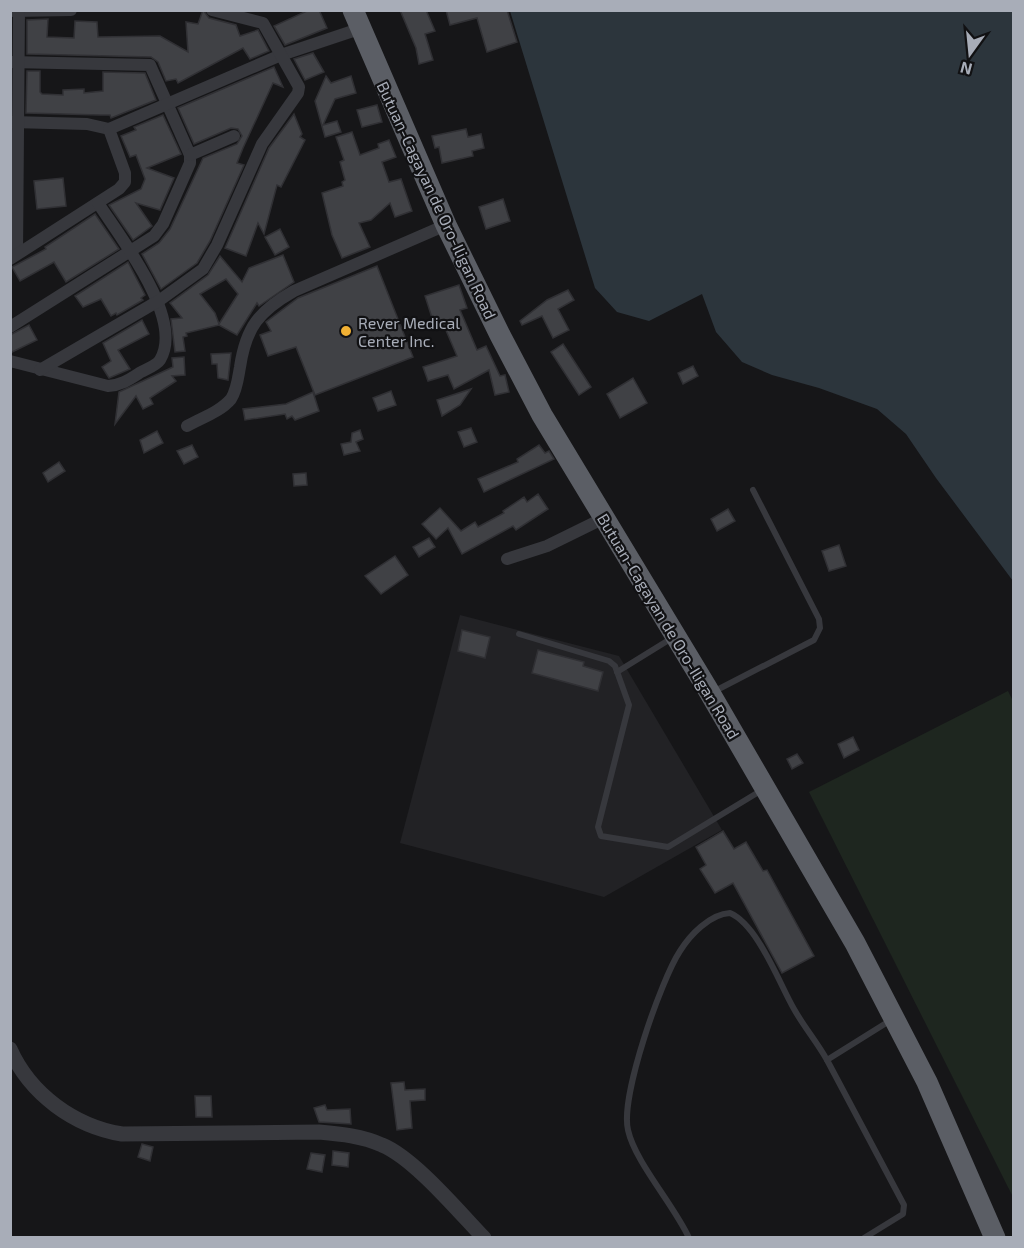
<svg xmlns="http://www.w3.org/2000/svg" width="1024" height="1248" font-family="'Exo 2',sans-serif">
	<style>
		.built { fill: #222225 }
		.green { fill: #1e261f }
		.water { fill: #2c353c }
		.building { fill: #404145; stroke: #303034; stroke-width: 1.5; fill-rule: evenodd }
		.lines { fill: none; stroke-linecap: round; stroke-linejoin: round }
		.service { stroke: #37383d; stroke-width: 6 }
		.minor { stroke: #37383d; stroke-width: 12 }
		.tertiary { stroke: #37383d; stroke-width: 15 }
		.trunk { stroke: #5b5e65; stroke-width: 21 }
		.poi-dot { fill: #f2b134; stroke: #111113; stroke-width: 2 }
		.labels { text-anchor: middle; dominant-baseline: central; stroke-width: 4.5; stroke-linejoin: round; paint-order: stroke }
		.street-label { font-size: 16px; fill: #a8adb8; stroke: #111113 }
		.poi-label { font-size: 16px; fill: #a8adb8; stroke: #111113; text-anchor: start }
	</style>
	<rect width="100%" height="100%" fill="#161618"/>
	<path class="built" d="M460 615 619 656 722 830 604 897 400 843Z"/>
	<path class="green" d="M1008 691 1014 703 1013 1197 809 792Z"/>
	<path class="water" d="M510 11H1013V581L936 478 906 434 877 409 819 388 772 375 742 362 716 332 702 294 649 321 617 312 595 288Z"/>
	<g class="building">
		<path d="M203 10 209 18 236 25 240 36 258 30 269 51 250 59 243 48 178 83 176 79 166 81 158 62 151 57 27 54V20L48 19 47 37 74 38 75 21 97 22 98 37 160 36 188 52 186 22 198 24Z"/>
		<path d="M309 10H319L327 28 285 45 274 26Z"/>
		<path d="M400 10H426L435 31 425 34 433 60 419 64 416 48Z"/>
		<path d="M446 10H507L517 42 487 52 477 18 450 25Z"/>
		<path d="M313 53 324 72 305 80 294 59Z"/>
		<path d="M274 67 283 87 273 83 243 148 237 163 244 165 210 241 197 263 161 289 142 254 159 243 170 229 203 158 237 144 242 136 238 129 231 128 194 144 178 108Z"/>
		<path d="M27 71H40V92L42 94 63 95V90L84 89V93L103 91V72L145 73 156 100 111 118 110 115H100L26 113Z"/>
		<path d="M326 76 331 83 351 76 356 93 335 99 323 125 337 121 341 132 325 137 315 101Z"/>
		<path d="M377 105 382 122 362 127 357 110Z"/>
		<path d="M294 114 302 134 300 137 305 140 281 187 277 185 264 234 258 223 246 256 225 248 269 148Z"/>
		<path d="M163 115 181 154 147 168 174 178 160 210 136 203 152 226 133 240 109 205 141 189 145 179 136 155 130 157 121 136 136 130 134 127Z"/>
		<path d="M466 129 468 137 481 134 484 148 472 151 473 156 442 163 439 147 435 148 432 136Z"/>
		<path d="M352 132 360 155 379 148 378 144 389 140 396 157 382 162 389 182 401 179 412 211 395 217 390 203 371 220 359 223 370 247 342 258 332 235 322 193 343 186 342 182 345 180 340 162 344 160 336 137Z"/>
		<path d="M63 178 66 206 37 209 34 181Z"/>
		<path d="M503 199 510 221 486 229 479 207Z"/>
		<path d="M95 214 119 249 66 282 54 262 20 281 12 267 46 249 45 247Z"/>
		<path d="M280 229 289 247 275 255 265 237Z"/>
		<path d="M283 255 294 282 259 306 257 303 237 335 219 325 186 333 187 336 183 337 185 351 175 352 171 319 182 318 170 303 208 275 220 256 242 282 249 268ZM226 279 238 294 219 324 215 313 200 294Z"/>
		<path d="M128 262 145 295 141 298 143 300 117 315 116 313 111 316 101 299 83 307 75 296Z"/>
		<path d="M377 266 413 357 315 395 296 347 268 356 260 335 271 331 266 322 298 298Z"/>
		<path d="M459 285 467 308 460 310 477 350 486 346 500 376 505 375 509 392 495 395 489 370 454 389 448 375 428 381 423 367 457 356 442 321 434 324 425 296Z"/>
		<path d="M568 290 574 300 558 309 569 330 553 338 542 316 522 325 520 321 547 300Z"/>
		<path d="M142 320 149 334 118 350 130 369 109 378 102 367 111 361 103 343Z"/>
		<path d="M29 325 37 340 10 353V335Z"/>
		<path d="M563 344 591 387 579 395 551 352Z"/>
		<path d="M231 353 228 380 218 378 217 364H212L211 354Z"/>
		<path d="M184 357 185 375 172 376 176 381 150 398 153 404 143 409 136 396 115 424 119 392 173 367 172 358Z"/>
		<path d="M693 366 698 376 683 384 678 373Z"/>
		<path d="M633 378 647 403 620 418 607 394Z"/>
		<path d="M471 389 460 405 442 416 437 400Z"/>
		<path d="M391 391 396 405 378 411 373 398Z"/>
		<path d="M313 392 319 411 295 420 292 416 287 419 285 414 245 420 243 409 286 404Z"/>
		<path d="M471 428 477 442 464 447 458 432Z"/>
		<path d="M360 430 363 439 356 442 360 451 344 455 341 444 351 442 352 433Z"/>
		<path d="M157 431 163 443 144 453 140 440Z"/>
		<path d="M192 445 198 457 184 464 177 451Z"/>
		<path d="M539 445 545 453 549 451 554 459 484 492 478 479 518 462 517 459Z"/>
		<path d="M59 462 65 471 48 482 43 473Z"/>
		<path d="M306 473 307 485 294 486 293 474Z"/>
		<path d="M538 494 548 509 516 530 513 526 462 554 448 528 436 539 422 524 440 508 461 531 475 522 478 527 504 513 503 511 524 497 527 502Z"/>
		<path d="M728 509 735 521 717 531 711 519Z"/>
		<path d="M429 538 435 547 419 557 413 547Z"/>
		<path d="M839 545 846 566 829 571 822 551Z"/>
		<path d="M395 556 408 575 381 594 365 576Z"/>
		<path d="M462 630 490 637 485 658 458 651Z"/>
		<path d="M538 650 584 662 583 666 603 672 598 691 532 673Z"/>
		<path d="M853 737 859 750 844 758 838 744Z"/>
		<path d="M797 754 803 763 792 769 787 759Z"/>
		<path d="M723 831 734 849 746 842 763 871 767 870 814 956 782 973 733 883 715 893 700 869 706 865 696 847Z"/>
		<path d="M404 1082 405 1090 425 1089V1100L410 1101 412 1128 397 1130 391 1083Z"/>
		<path d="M195 1096H211L212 1117H196Z"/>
		<path d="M325 1105 327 1110 350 1109 351 1124 319 1122 314 1108Z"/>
		<path d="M142 1144 153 1147 150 1161 138 1157Z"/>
		<path d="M333 1151 349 1153 348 1167 332 1165Z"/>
		<path d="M311 1153 325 1155 322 1172 307 1169Z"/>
	</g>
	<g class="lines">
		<g class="service">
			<path d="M519 634 609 661 615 666 629 705 598 827 601 836 668 847 762 790"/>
			<path d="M617 672 672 638"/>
			<path d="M713 692 814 640 820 628 819 619 753 490"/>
			<path d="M689 1238C674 1205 635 1162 628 1130 620 1097 661 980 680 951 690 935 710 914 730 913 758 925 779 983 794 1009 804 1027 817 1042 827 1060"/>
			<path d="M864 1238 903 1214 904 1205 827 1060 891 1020"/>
		</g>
		<g class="minor">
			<path d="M13 11 71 10"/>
			<path d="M10 62 150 65 190 155V163L163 224 154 236 10 327"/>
			<path d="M12 122 87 124 109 129"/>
			<path d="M190 155 234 136"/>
			<path d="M17 254 19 10"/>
			<path d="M10 259 119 189 125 182V173L109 129 281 55 359 29"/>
			<path d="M10 361 108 386C122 385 130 379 141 372 147 369 157 365 160 360 185 319 120 237 98 203"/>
			<path d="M40 370 160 300 203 269 217 245 262 144 298 93 299 87 263 23 212 10"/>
			<path d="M187 426C201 418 220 412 231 399 237 390 238 378 240 367 246 327 259 311 294 291L446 225"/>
			<path d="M507 559 547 546 604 518"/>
		</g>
		<path class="tertiary" d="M10 1049C30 1094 74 1126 122 1134L319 1132C341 1134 362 1136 382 1145 414 1158 459 1212 484 1238"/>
		<path class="trunk" d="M353 10 446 225 500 335 542 415 707 688 855 943 927 1082 995 1238"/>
	</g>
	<circle class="poi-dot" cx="346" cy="331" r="6"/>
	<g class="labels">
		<g class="street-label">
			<text transform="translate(437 200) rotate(65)">Butuan-Cagayan de Oro-Iligan Road</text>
			<text transform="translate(669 626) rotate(59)">Butuan-Cagayan de Oro-Iligan Road</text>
		</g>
		<g class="poi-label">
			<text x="358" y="322">Rever Medical<tspan x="358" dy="18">Center Inc.</tspan></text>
		</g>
	</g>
	<rect width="1024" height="1248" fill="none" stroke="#a8adb8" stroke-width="24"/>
	<g transform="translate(970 54) rotate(195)" stroke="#111113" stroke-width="4.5" paint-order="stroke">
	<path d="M0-4.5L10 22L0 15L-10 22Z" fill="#a8adb8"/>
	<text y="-9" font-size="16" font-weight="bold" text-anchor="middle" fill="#a8adb8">N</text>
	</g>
</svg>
